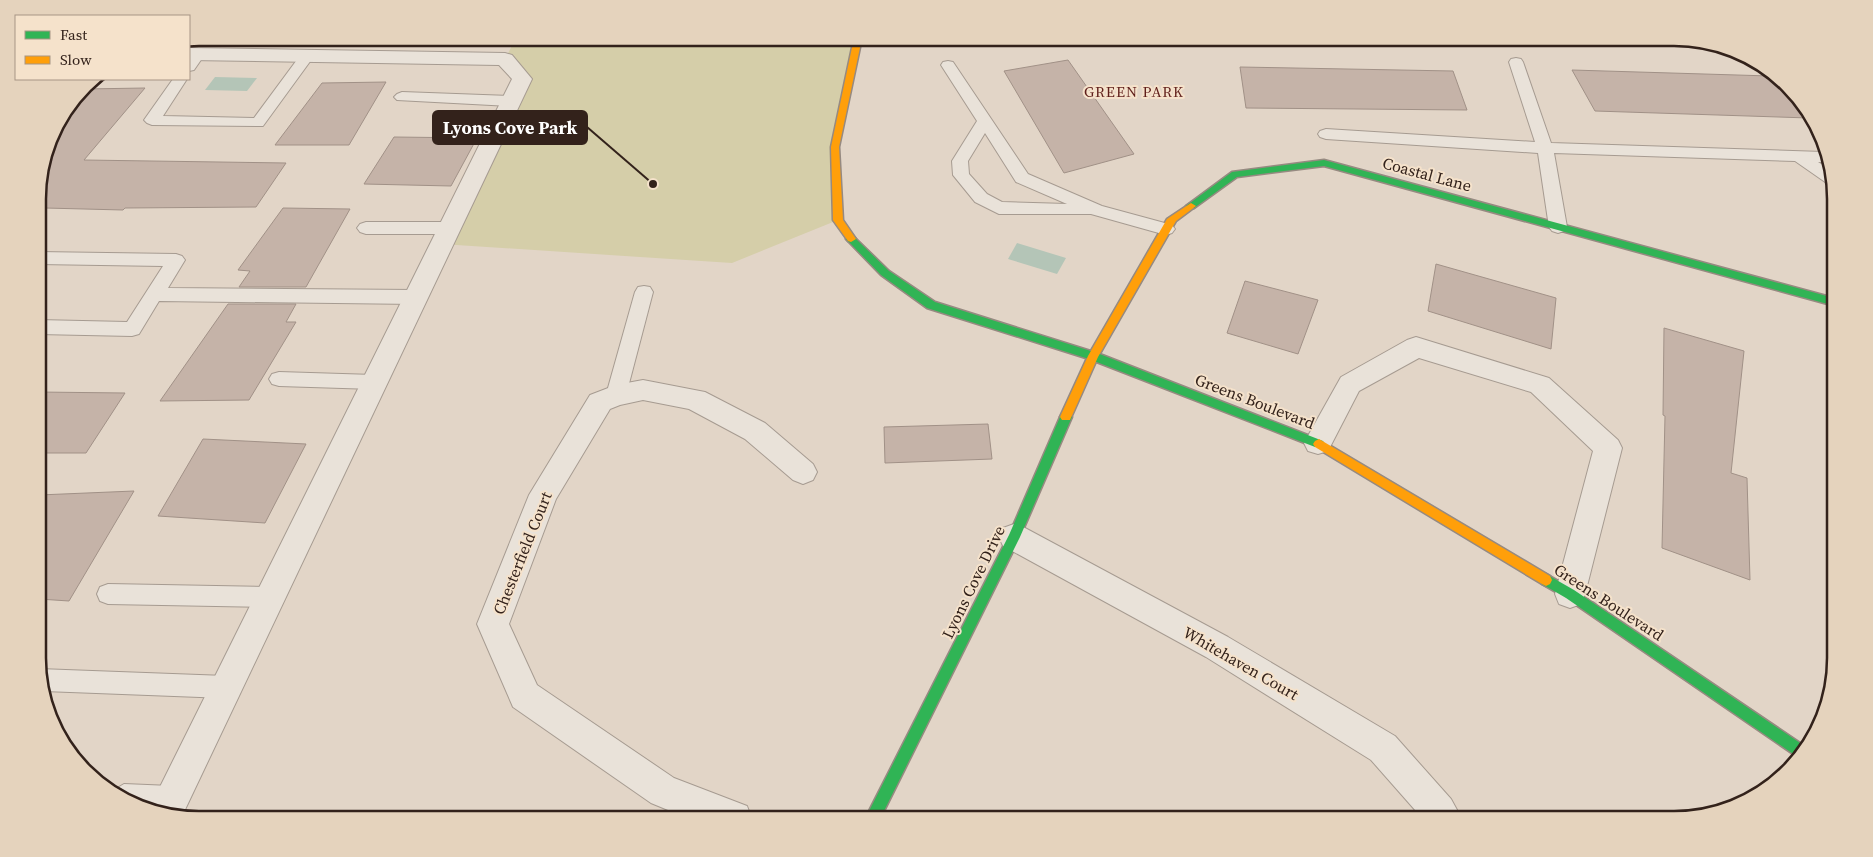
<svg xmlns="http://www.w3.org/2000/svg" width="1873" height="857" font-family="'Source Serif 4',serif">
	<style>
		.green { fill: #d5cea9 }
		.water { fill: #b4c5b7 }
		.building { fill: #c5b3a8; stroke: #a19187 }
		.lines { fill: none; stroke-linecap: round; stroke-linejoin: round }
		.lane-casing { stroke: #a69b91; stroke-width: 2 }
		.street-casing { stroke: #a69b91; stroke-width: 2 }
		.fast-casing { stroke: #968a81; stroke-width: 3 }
		.slow-casing { stroke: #968a81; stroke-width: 3 }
		.lane { fill: #e9e2d9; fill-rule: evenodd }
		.street { fill: #e9e2d9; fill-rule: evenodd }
		.fast { fill: #30b455; fill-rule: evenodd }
		.slow { fill: #ff9f0a; fill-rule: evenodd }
		.labels { text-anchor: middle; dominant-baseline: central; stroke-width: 4; stroke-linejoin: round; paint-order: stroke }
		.far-neighbourhood-label { font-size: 15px; letter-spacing: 1px; fill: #5f1e1a; stroke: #f5e2cb }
		.street-label { font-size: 16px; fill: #33221b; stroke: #f5e2cb }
		.rim { fill: none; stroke: #33221b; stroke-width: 2.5 }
		.leader { fill: none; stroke: #33221b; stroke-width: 2 }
		.callout-dot { fill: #33221b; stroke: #f5e2cb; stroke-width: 2 }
		.callout { fill: #33221b; stroke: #33221b; stroke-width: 2 }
		.callout-label { font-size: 18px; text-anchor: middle; font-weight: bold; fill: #fff }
	</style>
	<rect width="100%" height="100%" fill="#e2d5c7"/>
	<path class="green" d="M516 38H858L835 147 838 220 732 263 441 244 521 79 505 59Z"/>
	<g class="water">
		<path d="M215 77 257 78 247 91 205 90Z"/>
		<path d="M1017 243 1066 258 1057 274 1008 259Z"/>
	</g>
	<g class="building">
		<path d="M1068 60 1134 154 1064 173 1004 71Z"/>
		<path d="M1240 67 1453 71 1467 110 1246 108Z"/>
		<path d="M1572 70 1770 76 1802 101 1809 118 1595 111Z"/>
		<path d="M386 82 349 145H275L322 83Z"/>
		<path d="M145 88 84 160 286 163 256 207 125 208 123 210 45 208 38 215V188L54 127 84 89Z"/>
		<path d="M394 137 477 138 451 186 364 184Z"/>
		<path d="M283 208 350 209 306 287H239L250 271 238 270Z"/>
		<path d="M1436 264 1556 298 1551 349 1428 311Z"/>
		<path d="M1245 281 1318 300 1298 354 1227 333Z"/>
		<path d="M228 304H296L286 322H296L249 400 160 401Z"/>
		<path d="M1664 328 1744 351 1731 473 1747 478 1750 580 1662 548 1665 416 1663 415Z"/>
		<path d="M38 392 125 393 86 453H38Z"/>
		<path d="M988 424 992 459 885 463 884 427Z"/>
		<path d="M203 439 306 444 265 523 158 516Z"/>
		<path d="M134 491 69 601 39 599V495Z"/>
	</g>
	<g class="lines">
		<g class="lane-casing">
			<g id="lane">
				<path d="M198 50 203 51 205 54 194 70 189 71V57L193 51Z"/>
				<path d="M307 52 312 53 314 56 263 126 152 125 147 123 144 120 173 79H187L163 116 254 118 302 53Z"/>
				<path d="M1516 58 1521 59 1523 62 1551 143 1823 152 1827 162H1818L1831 170 1834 185 1828 184 1795 161 1554 153 1567 227 1564 231 1558 233 1552 231 1549 227 1538 153 1326 139 1320 137 1318 134 1320 131 1326 129 1535 142 1509 62 1511 59Z"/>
				<path d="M948 61 953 62 1028 174 1102 206 1172 225 1175 229 1172 233 1166 235 1091 214H999L975 202 953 175 952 161 977 121 941 65 943 62ZM985 133 1016 182 1067 204 1002 202 987 194 969 174 968 161Z"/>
				<path d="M402 92 511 96 516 98 519 101 516 104 511 106 397 100 394 97 397 94Z"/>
				<path d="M366 222H449L455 224 458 228 455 232 449 234H366L360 232 357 228 360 224Z"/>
				<path d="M38 252 176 254 182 256 185 260 168 288 416 290 422 292 425 297 422 302 416 304 159 301 139 334 132 336 38 334V320L127 322 163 266 38 264Z"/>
				<path d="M644 286 650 287 653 292 626 395 623 400 616 403 609 400 606 395 635 292 638 287Z"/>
				<path d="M279 372 374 375 381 377 384 382 381 387 374 389 279 386 272 384 269 379 272 374Z"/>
				<path d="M108 584 269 587 277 590 280 597 277 604 269 607 108 604 100 601 97 594 100 587Z"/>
				<path d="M39 669 226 676 234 679 238 687 234 695 226 698 44 691 39 679Z"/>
				<path d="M124 784 171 786 180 790 184 799 180 808 171 812 137 807 114 790Z"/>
			</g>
		</g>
		<g class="street-casing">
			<g id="street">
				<path d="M189 48 505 53 512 55 532 79 182 816 149 809 512 79 499 65 189 60Z"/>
				<path d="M1416 337 1549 378 1618 440 1622 448 1585 594 1581 604 1570 608 1559 604 1555 594 1593 451 1531 392 1419 358 1359 391 1328 451 1318 454 1308 451 1304 443 1341 377 1407 340Z"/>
				<path d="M643 380 705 392 765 423 813 464 817 472 813 480 803 484 793 480 745 439 689 409 643 400 620 405 610 409 556 499 509 624 537 685 674 778 747 806 752 819H690L651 803 513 707 477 624 529 495 590 395 616 385Z"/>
				<path d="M1014 524 1025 528 1228 637 1395 736 1451 799 1462 819H1423L1371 760 1206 657 1003 546 999 537 1003 528Z"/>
			</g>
		</g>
		<g class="fast-casing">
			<g id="fast">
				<path d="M1324 160 1834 298 1835 306 1324 166 1237 177 1194 208H1188L1186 206 1232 172Z"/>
				<path d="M851 236 854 237 889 271 935 302 1097 353 1323 441 1325 444 1323 447H1315L1089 359 927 308 881 275 848 241 846 239Z"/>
				<path d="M1066 413 1070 414 1072 417 1020 537 880 819H865L1009 535 1060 417 1062 414Z"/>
				<path d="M1546 574 1574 590 1806 747 1799 758 1566 598 1542 584 1540 580 1542 576Z"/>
			</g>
		</g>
		<g class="slow-casing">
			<g id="slow">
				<path d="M854 38H862L839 147 843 220 856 239 851 242 848 241 833 220 831 147Z"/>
				<path d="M1191 203 1196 206 1176 221 1098 357 1070 420H1062L1060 417 1088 356 1167 219Z"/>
				<path d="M1319 439 1550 576 1552 580 1550 584 1546 586 1542 584 1315 447 1313 444 1315 441Z"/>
			</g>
		</g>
		<use href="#lane" class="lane"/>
		<use href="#street" class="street"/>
		<use href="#fast" class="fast"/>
		<use href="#slow" class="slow"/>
	</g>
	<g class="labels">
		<g class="far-neighbourhood-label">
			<text x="1134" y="91">GREEN PARK</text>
		</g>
		<g class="street-label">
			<text transform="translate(1427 174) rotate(15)">Coastal Lane</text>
			<text transform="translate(1255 401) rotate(21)">Greens Boulevard</text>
			<text transform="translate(522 553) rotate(-68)">Chesterfield Court</text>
			<text transform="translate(973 582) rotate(-64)">Lyons Cove Drive</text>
			<text transform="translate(1609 602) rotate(33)">Greens Boulevard</text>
			<text transform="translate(1241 663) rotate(30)">Whitehaven Court</text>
		</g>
	</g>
	<path d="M0 0H1873V857H0ZM199 46H1674A153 153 0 0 1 1827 199V658A153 153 0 0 1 1674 811H199A153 153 0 0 1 46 658V199A153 153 0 0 1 199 46Z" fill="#e5d3bd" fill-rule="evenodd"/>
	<path class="rim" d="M199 46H1674A153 153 0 0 1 1827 199V658A153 153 0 0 1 1674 811H199A153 153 0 0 1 46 658V199A153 153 0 0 1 199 46Z"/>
	<path class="leader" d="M653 184L587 127"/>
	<circle class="callout-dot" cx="653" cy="184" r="5"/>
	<rect class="callout" x="433" y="111" width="154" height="33" rx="5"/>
	<g class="callout-label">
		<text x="510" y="134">Lyons Cove Park</text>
	</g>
	<rect x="15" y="15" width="175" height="65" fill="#f5e2cb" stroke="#a79585"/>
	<rect x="25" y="31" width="25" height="8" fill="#30b455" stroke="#a79585"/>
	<text x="60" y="40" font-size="15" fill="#33221b">Fast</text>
	<rect x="25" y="56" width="25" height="8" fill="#ff9f0a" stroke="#a79585"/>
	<text x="60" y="65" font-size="15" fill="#33221b">Slow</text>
</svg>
